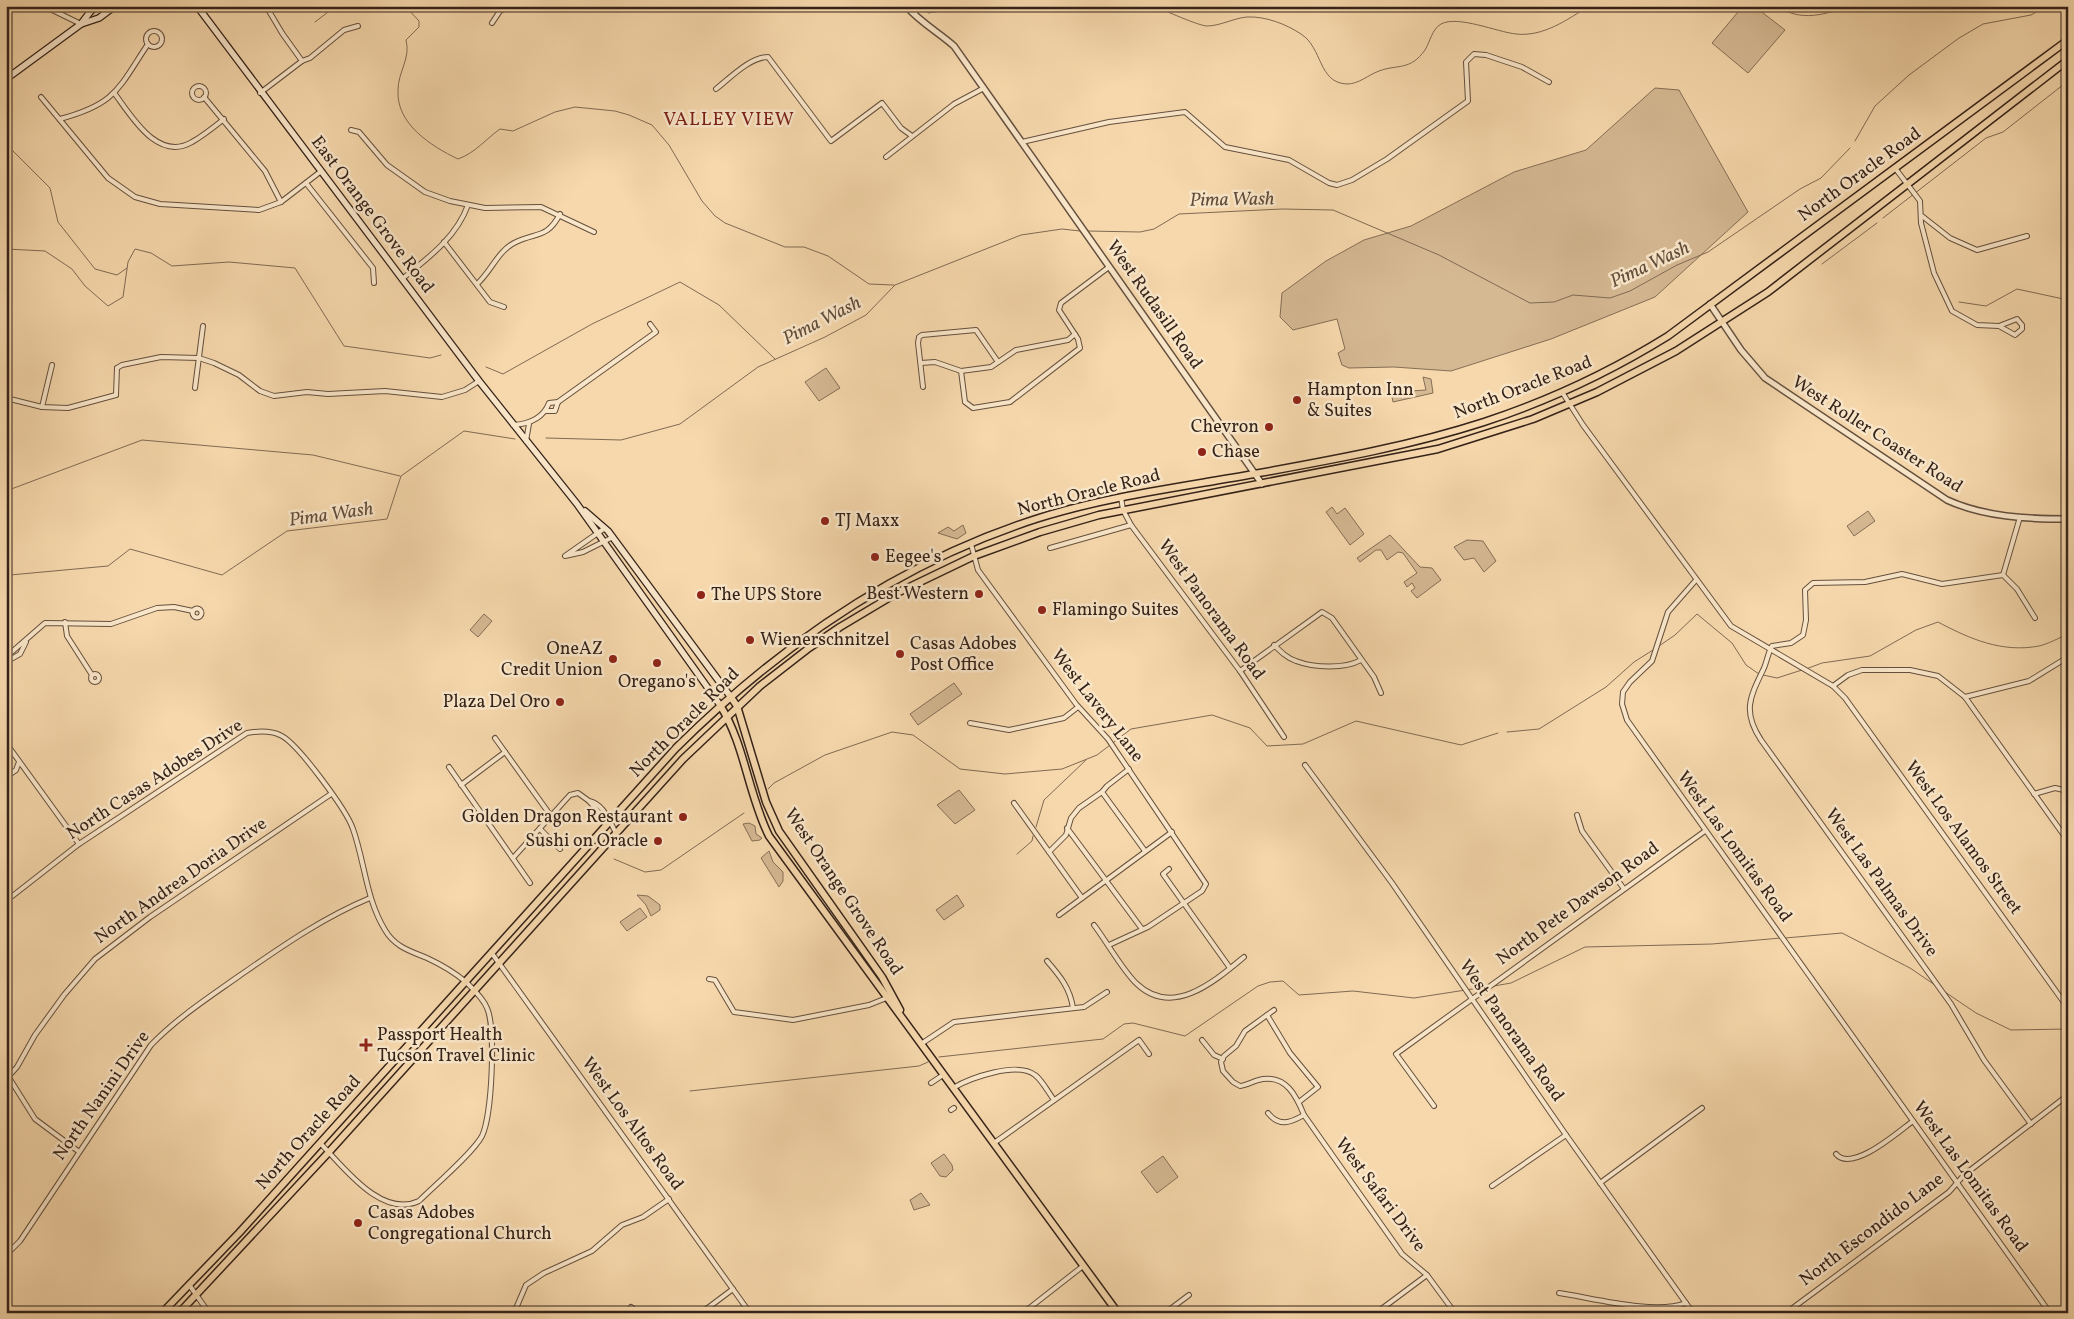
<svg xmlns="http://www.w3.org/2000/svg" width="2074" height="1319" font-family="Vollkorn,serif">
	<style>
		.green { fill: #d5b993; stroke: #856e56 }
		.lines { fill: none; stroke-linecap: round; stroke-linejoin: round }
		.stream { stroke: #816a53; stroke-width: 1 }
		.minor-casing { stroke: #65503e; stroke-width: 6 }
		.tertiary-casing { stroke: #65503e; stroke-width: 8 }
		.secondary-casing { stroke: #352219; stroke-width: 8 }
		.primary-casing { stroke: #352219; stroke-width: 9 }
		.trunk-casing { stroke: #352219; stroke-width: 9 }
		.minor { stroke: #f9e6c9; stroke-width: 4 }
		.tertiary { stroke: #f9e6c9; stroke-width: 5 }
		.secondary { stroke: #f9e6c9; stroke-width: 5.5 }
		.primary { stroke: #f6d8ac; stroke-width: 6 }
		.trunk { stroke: #f6d8ac; stroke-width: 6 }
		.poi-dot { fill: #8f2418; stroke: #f9e6c9; stroke-width: 2 }
		.labels { text-anchor: middle; dominant-baseline: central; stroke-width: 5; stroke-linejoin: round; paint-order: stroke }
		.street-label { font-size: 18px; fill: #352219; stroke: #f9e6c9 }
		.poi-label { font-size: 18px; fill: #352219; stroke: #f9e6c9; text-anchor: start }
		.neighbourhood-label { font-size: 19px; letter-spacing: 1px; fill: #7a1f14; stroke: #f9e6c9 }
		.water-label { font-size: 19px; font-style: italic; fill: #614c3b; stroke: #f9e6c9 }
	</style>
	<rect width="100%" height="100%" fill="#f6d8ac"/>
	<filter id="stains"><feTurbulence type="fractalNoise" baseFrequency=".004" numOctaves="4"/><feColorMatrix values="0 0 0 0 .2 0 0 0 0 .09 0 0 0 0 .02 0 0 0 .5 -.17"/></filter>
	<radialGradient id="worn" r=".72"><stop offset=".6" stop-color="#630" stop-opacity="0"/><stop offset="1" stop-color="#630" stop-opacity=".3"/></radialGradient>
	<g class="green">
		<path d="M1743 6H1754L1785 30 1748 73 1712 43Z"/>
		<path d="M1655 88 1679 90 1748 212 1655 297 1551 339 1451 371 1394 367 1349 368 1342 365 1338 353 1345 349 1337 319 1293 330 1280 317 1282 293 1326 261 1364 240 1411 226 1514 172 1586 150Z"/>
		<path d="M826 368 840 388 819 401 805 382Z"/>
		<path d="M1423 377 1431 379 1433 393 1393 402 1392 397 1402 394 1405 395 1410 391 1426 390Z"/>
		<path d="M1332 507 1337 514 1345 508 1364 534 1350 545 1326 512Z"/>
		<path d="M1868 511 1875 521 1854 536 1847 526Z"/>
		<path d="M963 525 966 533 957 539 938 533 948 527 954 531Z"/>
		<path d="M1390 535 1420 567 1432 568 1441 580 1417 598 1411 591 1415 588 1412 583 1407 587 1404 582 1417 573 1403 553 1398 552 1387 560 1381 550H1376L1360 562 1357 558Z"/>
		<path d="M1467 540 1483 541 1496 561 1484 572 1474 558 1464 560 1454 547Z"/>
		<path d="M484 614 492 621 478 637 470 630Z"/>
		<path d="M954 683 962 694 918 725 910 714Z"/>
		<path d="M959 790 975 810 955 824 937 805Z"/>
		<path d="M749 823 755 826 756 834 762 838 760 840 752 841 743 824Z"/>
		<path d="M769 851 773 862 783 872V881L779 887 761 858Z"/>
		<path d="M637 895 648 896 660 905V910L651 916 646 905Z"/>
		<path d="M957 895 964 906 944 920 936 910Z"/>
		<path d="M640 908 647 917 627 931 620 922Z"/>
		<path d="M944 1154 952 1165 953 1170 946 1177 940 1176 931 1163Z"/>
		<path d="M1163 1156 1178 1177 1157 1193 1141 1172Z"/>
		<path d="M921 1193 930 1205 914 1210 910 1200Z"/>
	</g>
	<g class="lines">
		<g class="stream">
			<path d="M405 6 419 21V27L406 40C411 58 398 72 398 90 396 124 431 146 458 159 475 153 486 139 500 129L513 131 555 112 575 107 615 111 629 115 652 125 669 145 702 201 715 216 725 223 785 247H804L828 256 869 284 894 285"/>
			<path d="M922 6 928 13 977 6"/>
			<path d="M1153 6C1164 10 1199 26 1207 26 1220 26 1234 18 1247 17 1265 16 1286 24 1301 34 1323 48 1318 83 1347 84 1359 84 1368 75 1379 71 1398 64 1410 71 1425 50 1430 42 1432 29 1441 24 1458 15 1497 32 1516 34 1543 37 1567 20 1589 6"/>
			<path d="M1777 6C1802 23 1824 14 1852 6"/>
			<path d="M315 22 336 6"/>
			<path d="M1855 141 1875 106 1909 75 1959 38 1983 24 2031 15 2047 6"/>
			<path d="M6 144 50 188 58 222 95 269 117 275 127 268"/>
			<path d="M1883 218 1986 138 2003 132 2068 81"/>
			<path d="M1087 231 1140 232 1154 229 1179 214 1282 209 1333 210 1439 255 1530 303 1554 302 1573 295 1610 298 1630 291 1677 265 1708 252 1800 189 1821 178 1850 148"/>
			<path d="M6 249 45 251 72 269 85 286 108 306 123 297 128 262 135 249 151 253 172 266 229 262 295 268 344 346 430 358 441 355"/>
			<path d="M1822 264 1877 223"/>
			<path d="M1959 302 1986 306 2017 289 2068 300"/>
			<path d="M486 367 503 374 592 324 680 282 719 305 775 359"/>
			<path d="M546 438 621 440 680 424 758 367 825 337 866 315 895 285 1021 235 1062 229 1080 231"/>
			<path d="M6 491 142 440 313 455 400 476"/>
			<path d="M6 577 10 575 108 566 130 549 222 575 287 531 387 519 401 476 464 431 515 439"/>
			<path d="M1659 646 1675 635 1697 614 1732 643 1746 665 1759 674"/>
			<path d="M1806 669 1822 663 1870 656 1916 630 1938 622C1970 639 2002 653 2039 646 2048 644 2059 638 2068 634"/>
			<path d="M1763 675 1777 678 1802 670"/>
			<path d="M1507 732 1539 729 1606 687 1634 662 1653 650"/>
			<path d="M768 789 774 783 825 755 892 732 913 735 960 769 1005 774 1062 769 1097 755 1131 729 1212 715 1250 728 1267 746 1303 744 1356 721 1461 745 1498 733"/>
			<path d="M1036 827 1044 800 1086 760"/>
			<path d="M1017 854 1032 841 1033 836"/>
			<path d="M614 859 645 872 661 870 744 813"/>
			<path d="M1785 938 1842 933 1910 968 1935 985"/>
			<path d="M1494 986 1511 983 1585 947 1712 944 1781 938"/>
			<path d="M1942 990 1976 1013 2011 1030 2068 1029"/>
			<path d="M939 1057 1103 1039 1124 1024 1133 1023 1185 1036 1258 986 1270 982 1283 981 1299 995 1353 991 1414 998 1485 987"/>
			<path d="M690 1091 919 1066 928 1062"/>
		</g>
		<g class="minor-casing">
			<g id="minor">
				<path d="M44 6 81 24"/>
				<path d="M266 6 282 33 302 61"/>
				<path d="M915 15V11L918 6"/>
				<path d="M492 23 500 11 510 6"/>
				<circle cx="154" cy="39" r="8"/>
				<circle cx="199" cy="93" r="7"/>
				<path d="M716 89C730 78 750 57 768 57L831 141 882 103 901 128 912 136"/>
				<path d="M260 93 302 61 310 58 344 30 358 26"/>
				<path d="M115 94C132 117 158 162 192 142 203 136 214 127 224 119"/>
				<path d="M41 97 108 178 135 197 160 204 259 210 281 202 320 172"/>
				<path d="M204 97 265 171 281 202"/>
				<path d="M60 119C116 104 118 89 148 44"/>
				<path d="M351 130 359 132 387 165 425 192 450 201 485 208 541 207 594 232"/>
				<path d="M1022 142 1109 122 1185 112 1225 147 1289 160 1329 183 1337 185 1352 180 1387 159 1468 101 1466 62 1474 54 1486 55 1522 67 1549 82"/>
				<path d="M886 157 954 104 984 88"/>
				<path d="M1895 168 1920 201 1921 223 1934 273 1952 311 1977 325 1999 326 2015 335 2022 329V325L2017 319 1999 326"/>
				<path d="M306 183 373 268 374 283"/>
				<path d="M1922 216 1950 238 1977 250 2027 236"/>
				<path d="M444 242 490 302 504 307"/>
				<path d="M402 279C428 258 456 238 468 205"/>
				<path d="M477 284C491 272 498 250 516 242 536 232 547 239 560 214"/>
				<path d="M921 363 935 362 961 371 991 367 1016 350 1068 340 1075 334"/>
				<path d="M117 368 122 365 161 357 199 358 214 363 239 375 260 391 274 396 307 392 328 394 385 391 442 397 465 390 479 381"/>
				<path d="M961 371 965 402 973 408 1010 402 1080 348 1078 339 1059 310 1061 303 1109 267"/>
				<path d="M923 387 918 343 919 337 922 335 976 330 998 362"/>
				<path d="M195 388 203 326"/>
				<path d="M1562 392 1583 425 1731 626 1833 686 1848 675 1862 670H1910L1938 676 1965 697 2068 841"/>
				<path d="M116 395 117 368"/>
				<path d="M6 398 42 407 68 408 116 395"/>
				<path d="M42 407 52 365"/>
				<path d="M546 411H555L558 402 656 332 650 324"/>
				<path d="M513 425C529 424 543 419 549 403L558 402"/>
				<path d="M526 441 529 424"/>
				<path d="M1121 497 1123 510 1131 525 1240 671 1284 737"/>
				<path d="M605 528 565 556 583 552 613 537"/>
				<path d="M971 544 978 570 1076 704 1108 739 1206 884 1202 891 1148 927 1109 945"/>
				<path d="M1050 548 1131 525"/>
				<path d="M2003 575 1942 584 1902 574 1865 582 1813 583 1805 590 1806 620 1803 635 1791 643 1772 646C1768 653 1767 661 1764 668 1750 697 1742 711 1761 740L1951 1004 1984 1060 2031 1124"/>
				<path d="M2003 575 2020 517"/>
				<path d="M2003 575 2017 589 2035 618"/>
				<path d="M1696 580 1668 612 1652 661 1630 682 1623 692 1622 704 1627 720 2050 1313"/>
				<circle cx="197" cy="613" r="4.5"/>
				<path d="M65 622 67 636 92 675"/>
				<path d="M1274 645C1281 652 1287 658 1296 661 1314 668 1345 669 1361 660"/>
				<path d="M6 657 45 623 111 624 157 608 174 607 193 611"/>
				<path d="M6 662 20 654 26 642"/>
				<path d="M1240 671 1322 612 1332 618 1374 677 1381 693"/>
				<circle cx="95" cy="678" r="4"/>
				<path d="M1833 686 1845 698 2068 1008"/>
				<path d="M1965 697 2029 681 2068 657"/>
				<path d="M970 723 1009 730 1064 718 1078 707"/>
				<path d="M495 738 551 816"/>
				<path d="M6 743 79 844"/>
				<path d="M1305 765 1392 883 1566 1135 1693 1313"/>
				<path d="M449 767 530 883"/>
				<path d="M6 777 16 770 19 762"/>
				<path d="M461 785 505 752"/>
				<path d="M1102 792 1145 851"/>
				<path d="M2034 794 2055 788 2068 791"/>
				<path d="M1014 803 1082 898"/>
				<path d="M1577 815 1582 831 1624 889"/>
				<path d="M606 817H603L589 801C604 804 609 821 616 833"/>
				<path d="M1067 828 1142 929"/>
				<path d="M540 829 560 849"/>
				<path d="M1049 852 1066 835 1071 818 1079 808 1102 792 1107 786 1129 769"/>
				<path d="M513 858 570 795 578 793 589 801"/>
				<path d="M1169 869 1163 874 1230 968"/>
				<path d="M6 901 79 844 247 733C258 731 269 730 280 735 297 742 347 811 353 829 365 863 366 899 385 930 395 947 410 951 427 958 440 964 455 973 466 982 474 990 483 998 487 1008 496 1028 492 1116 482 1136 473 1153 434 1186 419 1201 381 1219 343 1166 320 1143"/>
				<path d="M1059 915 1172 832"/>
				<path d="M1094 925C1107 942 1123 971 1137 984 1173 1018 1215 981 1244 957"/>
				<path d="M491 952 750 1313"/>
				<path d="M1047 961C1060 976 1070 988 1073 1008"/>
				<path d="M709 979 715 980 734 1012 793 1020 869 1005 889 997"/>
				<path d="M1274 1010 1245 1031 1236 1046 1224 1056 1221 1062 1223 1071 1233 1082 1240 1086C1248 1085 1255 1080 1263 1079 1286 1076 1296 1095 1304 1115L1402 1254 1427 1275 1455 1313"/>
				<path d="M1267 1015 1290 1053 1318 1087 1299 1102"/>
				<path d="M1202 1040 1214 1055 1223 1059"/>
				<path d="M921 1044 954 1022 1084 1007 1107 992"/>
				<path d="M8 1076 35 1119 78 1151"/>
				<path d="M8 1077 17 1067 35 1035 64 995 95 959 150 917 331 794"/>
				<path d="M931 1083 943 1075"/>
				<path d="M953 1088C970 1078 1017 1061 1035 1075 1042 1080 1048 1092 1054 1100"/>
				<path d="M1434 1106 1396 1054 1705 831"/>
				<path d="M951 1110 954 1108"/>
				<path d="M1268 1113C1279 1127 1290 1123 1304 1115"/>
				<path d="M994 1143 1139 1040 1149 1054"/>
				<path d="M1836 1154C1852 1173 1898 1132 1913 1121"/>
				<path d="M1600 1183 1702 1108"/>
				<path d="M1492 1186 1566 1135"/>
				<path d="M6 1255 20 1241 151 1045C177 1018 208 998 239 976 281 947 322 918 370 898"/>
				<path d="M190 1286 209 1313"/>
				<path d="M1559 1293C1593 1298 1654 1315 1686 1303"/>
				<path d="M631 1307 639 1313"/>
				<path d="M514 1313 526 1285 544 1273 592 1251 622 1225 643 1217 669 1199"/>
				<path d="M701 1313 733 1289"/>
				<path d="M1023 1313 1083 1266"/>
				<path d="M1165 1313 1189 1295"/>
				<path d="M1376 1313 1427 1275"/>
				<path d="M1786 1313 1949 1192 1964 1175 2068 1095"/>
			</g>
		</g>
		<g class="tertiary-casing">
			<g id="tertiary">
				<path d="M906 6C920 22 938 32 954 46L1262 484"/>
				<path d="M1710 304 1741 350 1765 378 1947 500C1984 517 2027 519 2068 519"/>
			</g>
		</g>
		<g class="secondary-casing">
			<g id="secondary">
				<path d="M197 6 479 381 577 504 720 705"/>
				<path d="M81 24 99 18 115 6"/>
				<path d="M6 79 81 24 90 12 97 6"/>
				<path d="M585 511 608 531 730 696"/>
			</g>
		</g>
		<g class="primary-casing">
			<g id="primary">
				<path d="M730 696 737 706 766 802 779 831 882 977 900 1010"/>
				<path d="M720 705C745 745 748 794 769 836L1118 1313"/>
			</g>
		</g>
		<g class="trunk-casing">
			<g id="trunk">
				<path d="M162 1313 239 1233 676 748C779 646 900 562 1039 518 1109 496 1182 487 1254 474 1331 460 1410 446 1484 422 1548 401 1610 372 1668 336L2068 40"/>
				<path d="M179 1313 329 1152 683 759 760 686 809 648 840 627 897 593 974 556 1040 532 1099 515 1438 449 1533 419 1597 392 1676 351 1768 292 2068 60"/>
			</g>
		</g>
		<use href="#minor" class="minor"/>
		<use href="#tertiary" class="tertiary"/>
		<use href="#secondary" class="secondary"/>
		<use href="#primary" class="primary"/>
		<use href="#trunk" class="trunk"/>
	</g>
	<g class="poi-dot">
		<circle cx="1297" cy="400" r="5"/>
		<circle cx="1269" cy="427" r="5"/>
		<circle cx="1202" cy="452" r="5"/>
		<circle cx="825" cy="521" r="5"/>
		<circle cx="875" cy="557" r="5"/>
		<circle cx="979" cy="594" r="5"/>
		<circle cx="701" cy="595" r="5"/>
		<circle cx="1042" cy="610" r="5"/>
		<circle cx="750" cy="640" r="5"/>
		<circle cx="900" cy="654" r="5"/>
		<circle cx="613" cy="659" r="5"/>
		<circle cx="657" cy="663" r="5"/>
		<circle cx="560" cy="702" r="5"/>
		<circle cx="683" cy="817" r="5"/>
		<circle cx="658" cy="841" r="5"/>
		<path d="M363.5 1037.5h5v5h5v5h-5v5h-5v-5h-5v-5h5z"/>
		<circle cx="358" cy="1223" r="5"/>
	</g>
	<g class="labels">
		<g class="street-label">
			<text transform="translate(1860 175) rotate(-36)">North Oracle Road</text>
			<text transform="translate(372 215) rotate(53)">East Orange Grove Road</text>
			<text transform="translate(1154 305) rotate(55)">West Rudasill Road</text>
			<text transform="translate(1523 388) rotate(-21)">North Oracle Road</text>
			<text transform="translate(1877 435) rotate(33)">West Roller Coaster Road</text>
			<text transform="translate(1089 493) rotate(-14)">North Oracle Road</text>
			<text transform="translate(1211 610) rotate(54)">West Panorama Road</text>
			<text transform="translate(1097 706) rotate(52)">West Lavery Lane</text>
			<text transform="translate(685 723) rotate(-45)">North Oracle Road</text>
			<text transform="translate(155 780) rotate(-33)">North Casas Adobes Drive</text>
			<text transform="translate(1963 838) rotate(54)">West Los Alamos Street</text>
			<text transform="translate(1734 847) rotate(54)">West Las Lomitas Road</text>
			<text transform="translate(181 881) rotate(-35)">North Andrea Doria Drive</text>
			<text transform="translate(1881 883) rotate(54)">West Las Palmas Drive</text>
			<text transform="translate(843 892) rotate(56)">West Orange Grove Road</text>
			<text transform="translate(1578 904) rotate(-36)">North Pete Dawson Road</text>
			<text transform="translate(1511 1031) rotate(55)">West Panorama Road</text>
			<text transform="translate(102 1096) rotate(-55)">North Nanini Drive</text>
			<text transform="translate(632 1124) rotate(54)">West Los Altos Road</text>
			<text transform="translate(309 1133) rotate(-48)">North Oracle Road</text>
			<text transform="translate(1970 1177) rotate(54)">West Las Lomitas Road</text>
			<text transform="translate(1380 1195) rotate(53)">West Safari Drive</text>
			<text transform="translate(1872 1230) rotate(-37)">North Escondido Lane</text>
		</g>
		<g class="poi-label">
			<text x="1307" y="390">Hampton Inn<tspan x="1307" dy="21">&amp; Suites</tspan></text>
			<text x="1259" y="427" text-anchor="end">Chevron</text>
			<text x="1212" y="452">Chase</text>
			<text x="835" y="521">TJ Maxx</text>
			<text x="885" y="557">Eegee's</text>
			<text x="969" y="594" text-anchor="end">Best Western</text>
			<text x="711" y="595">The UPS Store</text>
			<text x="1052" y="610">Flamingo Suites</text>
			<text x="760" y="640">Wienerschnitzel</text>
			<text x="910" y="644">Casas Adobes<tspan x="910" dy="21">Post Office</tspan></text>
			<text x="603" y="649" text-anchor="end">OneAZ<tspan x="603" dy="21">Credit Union</tspan></text>
			<text x="657" y="682" text-anchor="middle">Oregano's</text>
			<text x="550" y="702" text-anchor="end">Plaza Del Oro</text>
			<text x="673" y="817" text-anchor="end">Golden Dragon Restaurant</text>
			<text x="648" y="841" text-anchor="end">Sushi on Oracle</text>
			<text x="377" y="1035">Passport Health<tspan x="377" dy="21">Tucson Travel Clinic</tspan></text>
			<text x="368" y="1213">Casas Adobes<tspan x="368" dy="21">Congregational Church</tspan></text>
		</g>
		<g class="neighbourhood-label">
			<text x="729" y="120">VALLEY VIEW</text>
		</g>
		<g class="water-label">
			<text transform="translate(1232 200) rotate(-1)">Pima Wash</text>
			<text transform="translate(1650 265) rotate(-25)">Pima Wash</text>
			<text transform="translate(822 321) rotate(-27)">Pima Wash</text>
			<text transform="translate(331 515) rotate(-8)">Pima Wash</text>
		</g>
	</g>
	<rect width="2074" height="1319" fill="none" stroke="#f6d8ac" stroke-width="25"/>
	<rect x="8" y="8" width="2059" height="1304" fill="none" stroke="#352219" stroke-width="2.5"/>
	<rect x="12" y="12" width="2049" height="1294" fill="none" stroke="#352219"/>
	<rect width="100%" height="100%" filter="url(#stains)"/>
	<rect width="100%" height="100%" fill="url(#worn)"/>
</svg>
